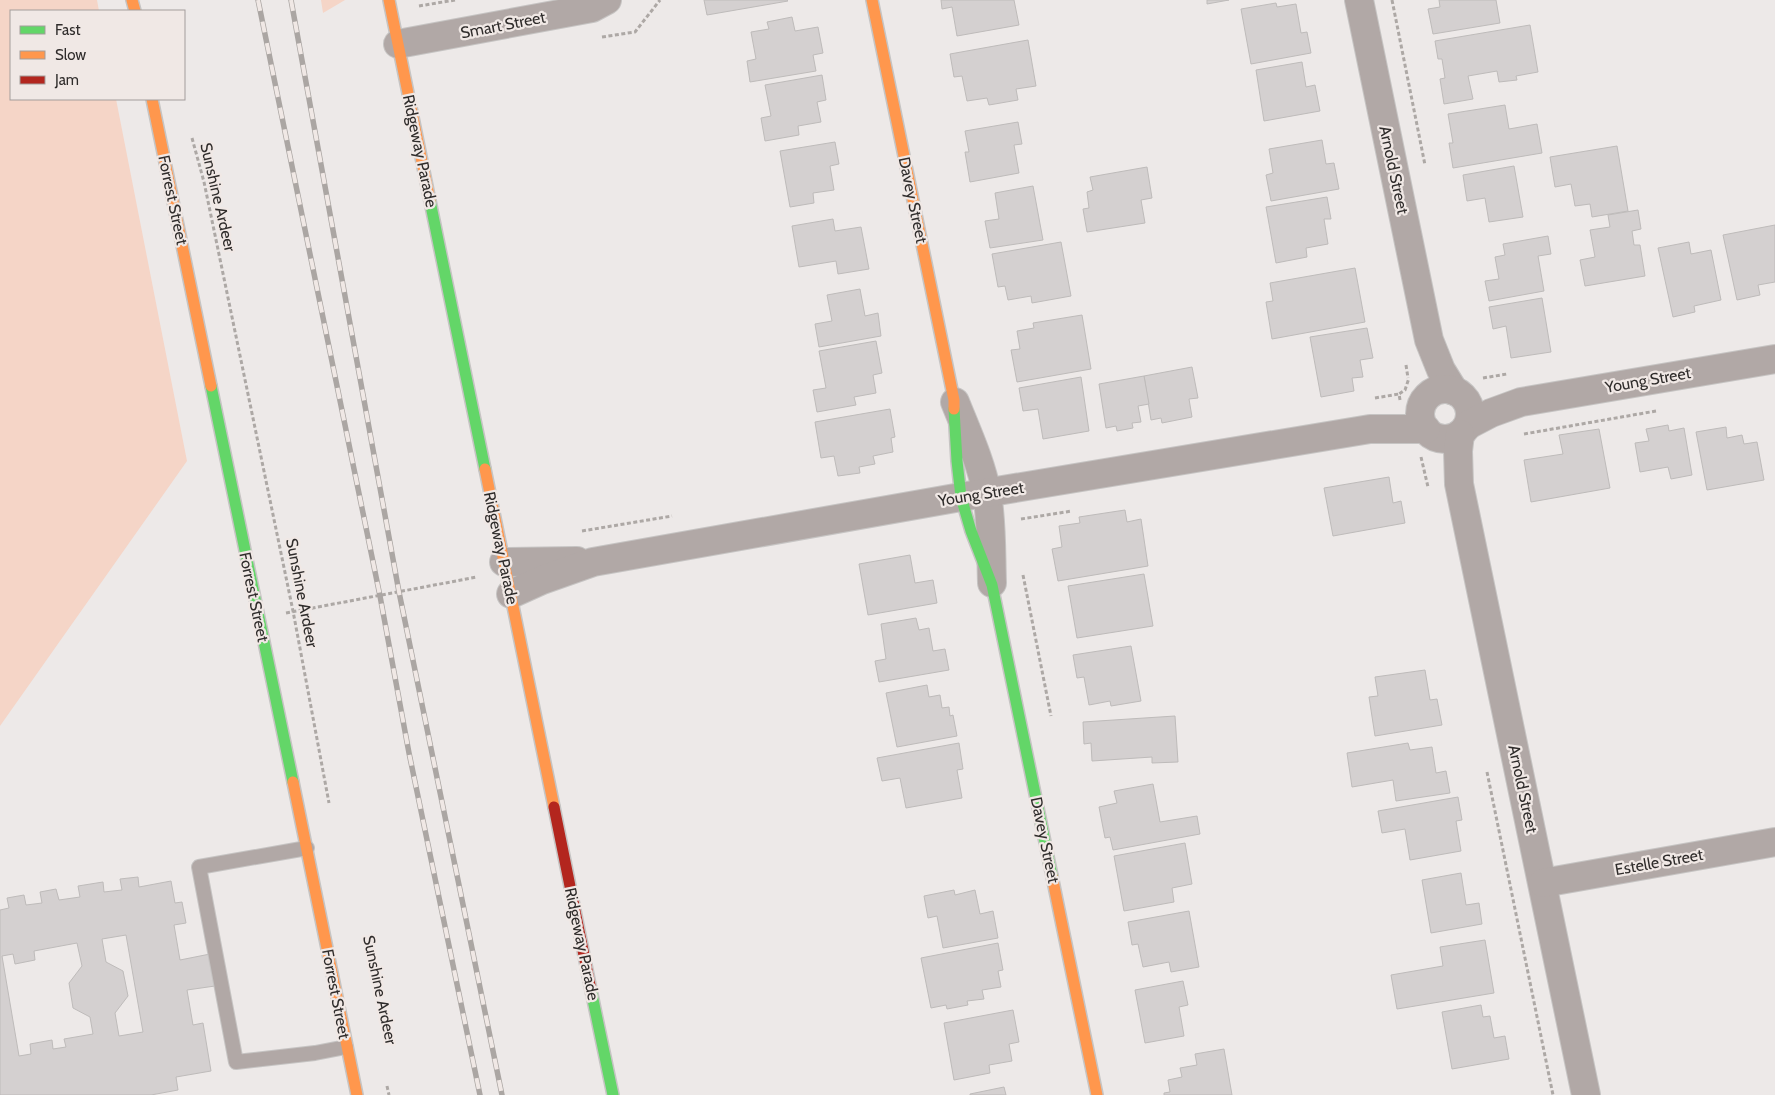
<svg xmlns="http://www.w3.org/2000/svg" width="1775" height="1095" font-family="Cabin,sans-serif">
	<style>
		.green { fill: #f5d5c7 }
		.building { fill: #d4d0d0; stroke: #bebbba; fill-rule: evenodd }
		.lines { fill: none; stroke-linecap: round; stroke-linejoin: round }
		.lane-casing { stroke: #c6c4c3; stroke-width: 16 }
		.street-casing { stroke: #c6c4c3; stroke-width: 30 }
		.fast-casing { stroke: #c6c4c3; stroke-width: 14 }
		.slow-casing { stroke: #c6c4c3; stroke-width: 14 }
		.jam-casing { stroke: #c6c4c3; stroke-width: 14 }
		.path { stroke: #ada8a5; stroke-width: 3; stroke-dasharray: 4 2.5; stroke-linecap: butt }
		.lane { stroke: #b1a8a6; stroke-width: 14 }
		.street { stroke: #b1a8a6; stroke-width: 28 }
		.fast { stroke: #63d668; stroke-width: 11 }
		.slow { stroke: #ff974d; stroke-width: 11 }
		.jam { stroke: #b3261e; stroke-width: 11 }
		.rail-casing { stroke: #aba6a3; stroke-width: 5.5 }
		.rail { stroke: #f0e8e5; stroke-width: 4; stroke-dasharray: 11; stroke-linecap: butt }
		.labels { text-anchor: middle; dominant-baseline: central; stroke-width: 4.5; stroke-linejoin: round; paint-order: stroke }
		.street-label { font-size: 16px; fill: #2f2c2b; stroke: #f0e8e5 }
	</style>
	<rect width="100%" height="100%" fill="#ede9e8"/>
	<g class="green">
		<path d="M0 0H97L99 11H11V99H116L187 461 0 726Z"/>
		<path d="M321 0H345L323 13Z"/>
	</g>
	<g class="building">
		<path d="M704 0H787L788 1 707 15Z"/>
		<path d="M941 0H1014L1019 25 957 36 952 7 942 9Z"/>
		<path d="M1207 0H1229L1207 4Z"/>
		<path d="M1439 0H1496L1500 23 1433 34 1428 9 1440 7Z"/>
		<path d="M1276 3 1277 7 1296 4 1301 33 1307 32 1311 53 1251 64 1241 9Z"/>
		<path d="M792 17 795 31 818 27 823 53 813 55 816 71 750 82 747 61 756 59 751 32 769 29 767 22Z"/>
		<path d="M1530 25 1538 72 1516 76 1517 80 1499 82 1497 71 1468 76 1473 99 1444 104 1440 79 1445 78 1442 59H1438L1435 41Z"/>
		<path d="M1028 40 1036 86 1016 89 1018 100 989 105 987 98 967 101 962 76 954 77 950 54Z"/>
		<path d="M1302 62 1306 87 1315 85 1320 111 1264 121 1256 70Z"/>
		<path d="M822 75 826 100 817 102 821 122 798 126 799 135 765 141 761 118 771 116 765 85Z"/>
		<path d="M1505 105 1509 129 1537 124 1542 153 1453 168 1449 143H1453L1448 114Z"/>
		<path d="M1018 122 1022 144 1014 145 1019 173 970 182 965 152H969L965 131Z"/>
		<path d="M1322 140 1326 164 1334 163 1339 189 1271 201 1266 175 1273 173 1269 149Z"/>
		<path d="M835 142 839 164 830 166 834 190 813 193 814 203 790 207 780 151Z"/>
		<path d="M1617 146 1628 211 1592 217 1590 204 1575 206 1571 184 1555 187 1550 157Z"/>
		<path d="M1514 166 1523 217 1489 222 1485 198 1467 201 1463 175Z"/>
		<path d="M1147 167 1152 198 1141 200 1145 223 1087 232 1083 209 1089 208 1087 192 1093 190 1090 177Z"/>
		<path d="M1033 186 1043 240 990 248 985 221 999 219 995 193Z"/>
		<path d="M1327 197 1331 219H1324L1328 244 1306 248 1307 257 1276 263 1266 207Z"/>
		<path d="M1638 210 1641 229 1632 231 1634 245H1640L1645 276 1585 286 1580 260 1595 257 1590 230 1610 227 1608 215Z"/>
		<path d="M833 219 835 231 861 227 869 269 838 274 836 261 799 267 792 226Z"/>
		<path d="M1775 225V282L1758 285 1760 295 1737 300 1723 235Z"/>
		<path d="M1548 236 1551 254 1538 256 1544 291 1489 301 1485 281 1499 279 1495 257 1505 255 1503 244Z"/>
		<path d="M1061 242 1071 296 1032 303 1031 296 1008 300 1005 286 998 287 992 254Z"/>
		<path d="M1689 242 1691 254 1711 250 1721 300 1694 306 1695 312 1673 317 1658 248Z"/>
		<path d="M1355 268 1365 322 1272 339 1266 302 1273 301 1270 283Z"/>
		<path d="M860 289 865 316 878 313 881 336 819 347 815 324 832 321 827 295Z"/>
		<path d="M1542 298 1551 352 1511 358 1506 326 1493 329 1489 307Z"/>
		<path d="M1082 315 1091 369 1017 382 1011 350 1020 349 1017 331 1034 328 1033 323Z"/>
		<path d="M1367 328 1373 358 1360 360 1363 377 1352 378 1354 391 1321 397 1310 337Z"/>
		<path d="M876 341 882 373 873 375 876 393 854 397 856 405 817 412 813 390 826 388 819 351Z"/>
		<path d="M1192 367 1198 398 1189 399 1192 417 1162 423 1161 418 1151 420 1144 376Z"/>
		<path d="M1144 376 1149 404 1138 406 1141 422 1132 423 1133 428 1117 431 1116 426 1106 428 1099 384Z"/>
		<path d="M1081 377 1089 431 1043 439 1038 409 1023 411 1019 388Z"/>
		<path d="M890 409 895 437 891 438 893 452 873 456 875 464 859 467 860 473 838 476 834 456 821 458 815 422Z"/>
		<path d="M1668 425 1669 431 1684 428 1692 475 1671 479 1668 467 1640 472 1635 443 1649 441 1646 429Z"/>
		<path d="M1726 427 1727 438 1742 435 1744 444 1757 442 1764 480 1707 490 1696 432Z"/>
		<path d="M1599 429 1610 488 1531 502 1524 460 1563 454 1559 435Z"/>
		<path d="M1389 477 1393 503 1401 501 1405 523 1333 536 1324 488Z"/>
		<path d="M1125 510 1127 522 1141 519 1148 566 1058 581 1052 549 1062 547 1059 526 1080 523 1079 517Z"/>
		<path d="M910 555 915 583 933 580 937 603 868 615 859 564Z"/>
		<path d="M1144 574 1153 626 1077 638 1068 586Z"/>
		<path d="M916 618 919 630 929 628 933 651 945 649 949 670 879 682 875 661 886 659 881 624Z"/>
		<path d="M1131 646 1141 701 1111 706 1110 701 1089 705 1084 677 1077 678 1073 655Z"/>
		<path d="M1425 670 1430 700 1437 699 1442 725 1375 736 1369 697 1378 696 1375 677Z"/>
		<path d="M927 685 929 697 940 695 942 708 949 707 950 716 953 715 957 736 897 747 886 693Z"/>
		<path d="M1175 716 1178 762 1152 763V757L1092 761 1091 743 1084 744 1083 722Z"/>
		<path d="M959 743 963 769 957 770 962 798 906 808 900 778 882 781 877 758Z"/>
		<path d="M1408 743 1410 750 1432 747 1436 773 1446 771 1450 793 1396 801 1393 780 1352 787 1347 753Z"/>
		<path d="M1153 784 1160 822 1197 816 1200 834 1113 850 1110 837 1105 838 1099 807 1117 803 1114 791Z"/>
		<path d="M1458 797 1462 820 1456 821 1461 851 1410 860 1405 829 1382 833 1378 811Z"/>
		<path d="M1185 843 1192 884 1172 888 1174 902 1124 911 1114 856Z"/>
		<path d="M1461 873 1466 905 1479 903 1482 924 1431 933 1422 880Z"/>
		<path d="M138 877 139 887 171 881 175 903 182 902 186 923 174 925 180 960 210 954 215 986 187 990 193 1025 203 1023 211 1071 176 1077 178 1090 151 1095H0V910L9 908 7 898 24 895 26 905 42 903 40 892 56 889 59 900 80 897 78 886 103 882 104 892 122 890 120 879ZM126 935 143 1032 119 1036 115 1013 128 996 123 971 106 962 102 939ZM77 943 82 966 69 983 73 1008 90 1017 93 1034 64 1039 66 1047 53 1049 52 1040 30 1044 31 1054 19 1056 2 956 13 954 15 964 35 960 34 951Z"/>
		<path d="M954 890 955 895 975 890 980 914 993 911 998 938 943 948 937 916 928 918 924 896Z"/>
		<path d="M1189 911 1199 967 1171 972 1169 962 1143 967 1138 944 1132 945 1128 922Z"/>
		<path d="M1485 940 1494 993 1397 1009 1391 975 1443 966 1440 947Z"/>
		<path d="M998 943 1003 970 998 971 1001 987 982 990 984 999 967 1001 968 1005 947 1009 946 1005 931 1008 921 958Z"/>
		<path d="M1183 981 1188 1005 1179 1007 1184 1036 1145 1043 1135 990Z"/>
		<path d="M1481 1005 1483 1017 1490 1016 1494 1038 1505 1036 1509 1059 1452 1069 1442 1012Z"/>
		<path d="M1013 1010 1019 1042 1009 1044 1012 1061 989 1065 990 1073 954 1080 944 1023Z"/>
		<path d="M1224 1049 1232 1095H1164V1093L1170 1092 1168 1080 1182 1077 1180 1068 1197 1065 1195 1054Z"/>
		<path d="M1004 1087 1006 1095H970V1094Z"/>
	</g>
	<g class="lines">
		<g class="lane-casing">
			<path id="lane" d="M307 848 199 867 236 1062 315 1053 346 1047"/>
		</g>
		<g class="street-casing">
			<g id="street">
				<path d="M1359 0 1429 340 1441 370 1454 391"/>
				<path d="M398 44 592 8 607 0"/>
				<circle cx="1445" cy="414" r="25"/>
				<path d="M955 402C967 432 981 462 987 494 992 523 991 554 992 583"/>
				<path d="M1468 425 1491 413 1521 402 1775 359"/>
				<path d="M1460 434 1458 451 1459 484 1586 1095"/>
				<path d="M504 562 577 561"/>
				<path d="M511 594 542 580 593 562 961 497 1370 429H1426"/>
				<path d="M1543 883 1775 842"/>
			</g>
		</g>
		<g class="fast-casing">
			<g id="fast">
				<path d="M430 201 485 469"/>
				<path d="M211 386 293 782"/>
				<path d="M954 409 957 461 961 497 971 531 992 585 1052 876"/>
				<path d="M591 990 613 1095"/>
			</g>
		</g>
		<g class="slow-casing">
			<g id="slow">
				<path d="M132 0 135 11"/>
				<path d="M389 0 430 201"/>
				<path d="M872 0 954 400V409"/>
				<path d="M152 99 211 386"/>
				<path d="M485 469 554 807"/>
				<path d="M293 782 357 1095"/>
				<path d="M1052 876 1097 1095"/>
			</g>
		</g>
		<g class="jam-casing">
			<path id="jam" d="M554 807 591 990"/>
		</g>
		<g class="path">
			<path d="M1392 0 1425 165"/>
			<path d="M419 6 455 0"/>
			<path d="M602 37 635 32 660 0"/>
			<path d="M192 138 204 182 293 611 329 803"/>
			<path d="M1406 365 1408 378"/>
			<path d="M1483 378 1507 374"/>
			<path d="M1375 398 1399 394"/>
			<path d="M1400 400 1399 394 1405 390 1409 378"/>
			<path d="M1524 434 1656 411"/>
			<path d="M1421 457 1428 487"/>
			<path d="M1021 519 1072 511"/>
			<path d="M582 531 672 516"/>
			<path d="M1023 575 1051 716"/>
			<path d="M286 613 477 577"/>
			<path d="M1487 772 1553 1095"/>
			<path d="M387 1086 389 1095"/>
		</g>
		<use href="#lane" class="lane"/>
		<use href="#street" class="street"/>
		<use href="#fast" class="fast"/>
		<use href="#slow" class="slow"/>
		<use href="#jam" class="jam"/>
		<g class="rail-casing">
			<g id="rail">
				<path d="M258 0 380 596 409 753 480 1095"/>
				<path d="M291 0 399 592 502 1095"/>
			</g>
		</g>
		<use href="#rail" class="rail"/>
	</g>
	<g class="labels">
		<g class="street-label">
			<text transform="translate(503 25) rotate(-11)">Smart Street</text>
			<text transform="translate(420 151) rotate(78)">Ridgeway Parade</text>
			<text transform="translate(1394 170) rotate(78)">Arnold Street</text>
			<text transform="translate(218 197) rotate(77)">Sunshine Ardeer</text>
			<text transform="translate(173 200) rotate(78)">Forrest Street</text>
			<text transform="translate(913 200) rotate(78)">Davey Street</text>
			<text transform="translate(1648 380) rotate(-10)">Young Street</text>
			<text transform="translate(981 494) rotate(-9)">Young Street</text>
			<text transform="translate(501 548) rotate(78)">Ridgeway Parade</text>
			<text transform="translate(302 593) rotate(79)">Sunshine Ardeer</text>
			<text transform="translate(254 597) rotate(78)">Forrest Street</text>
			<text transform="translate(1523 789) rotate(78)">Arnold Street</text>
			<text transform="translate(1045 840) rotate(78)">Davey Street</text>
			<text transform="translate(1659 862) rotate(-10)">Estelle Street</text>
			<text transform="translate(582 944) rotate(78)">Ridgeway Parade</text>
			<text transform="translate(380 990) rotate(78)">Sunshine Ardeer</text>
			<text transform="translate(336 994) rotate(79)">Forrest Street</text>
		</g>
	</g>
	<rect x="10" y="10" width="175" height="90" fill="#f0e8e5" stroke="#a39d9b"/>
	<rect x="20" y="26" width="25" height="8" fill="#63d668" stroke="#a39d9b"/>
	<text x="55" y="35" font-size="15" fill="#2f2c2b">Fast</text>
	<rect x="20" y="51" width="25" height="8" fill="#ff974d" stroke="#a39d9b"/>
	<text x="55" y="60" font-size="15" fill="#2f2c2b">Slow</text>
	<rect x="20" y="76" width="25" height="8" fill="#b3261e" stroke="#a39d9b"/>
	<text x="55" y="85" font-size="15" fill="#2f2c2b">Jam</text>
</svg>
